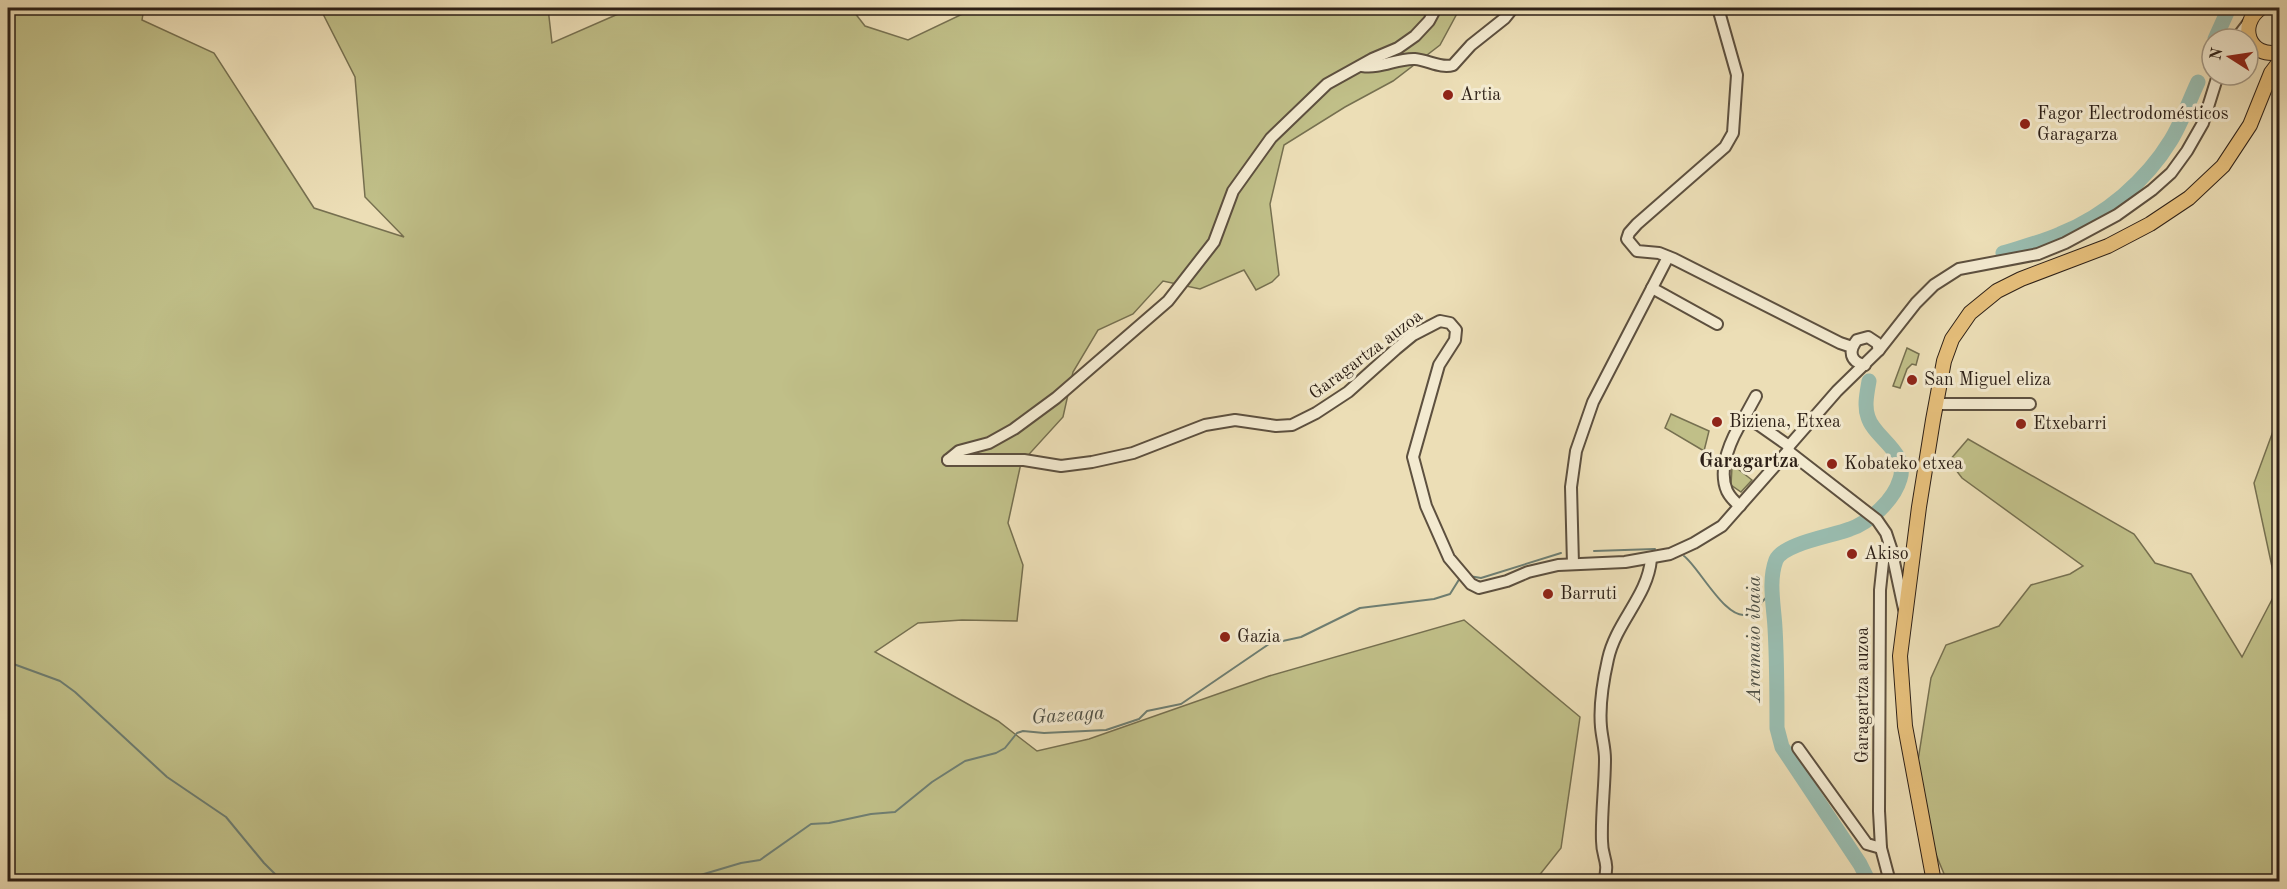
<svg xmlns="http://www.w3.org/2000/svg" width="2287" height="889" font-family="'Old Standard TT',serif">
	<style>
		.green { fill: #c0bf88; stroke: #767050; stroke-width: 1.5 }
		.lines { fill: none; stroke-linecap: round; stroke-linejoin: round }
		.stream { stroke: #6e7e72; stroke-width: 2 }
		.river { stroke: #99bcaf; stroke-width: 15 }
		.minor-casing { stroke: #5d503f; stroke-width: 14 }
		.major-casing { stroke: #2d2017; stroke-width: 16 }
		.minor { stroke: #f3ead0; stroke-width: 10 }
		.major { stroke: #e6bf7b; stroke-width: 14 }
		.poi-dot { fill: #8f2418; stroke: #f3ead0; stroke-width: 2 }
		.labels { text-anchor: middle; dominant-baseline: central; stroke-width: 6; stroke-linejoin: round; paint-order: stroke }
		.poi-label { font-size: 18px; fill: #2d2017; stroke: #f3ead0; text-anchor: start }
		.street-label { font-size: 18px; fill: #2d2017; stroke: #f3ead0 }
		.neighbourhood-label { font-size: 20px; font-weight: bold; fill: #2d2017; stroke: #f3ead0 }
		.water-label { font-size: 20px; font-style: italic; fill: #4d4f45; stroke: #f3ead0 }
	</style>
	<rect width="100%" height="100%" fill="#ecdeb6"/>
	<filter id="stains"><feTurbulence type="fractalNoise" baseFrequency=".00333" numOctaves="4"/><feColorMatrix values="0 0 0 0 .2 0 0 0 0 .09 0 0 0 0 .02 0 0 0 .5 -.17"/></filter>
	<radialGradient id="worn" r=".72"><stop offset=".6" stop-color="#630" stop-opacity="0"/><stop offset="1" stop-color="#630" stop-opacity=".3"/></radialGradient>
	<g class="green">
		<path d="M8 8H144L142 20 214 53 314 208 404 237 365 197 355 77 320 8H548L552 43 625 11 624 8H851L865 26 908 40 975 8H1460L1440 45 1393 81 1345 107 1284 145 1270 204 1279 275 1272 282 1256 290 1244 270 1200 289 1163 281 1133 314 1098 330 1073 372 1063 417 1021 463 1008 523 1023 565 1017 621 962 620 918 623 875 652 998 721 1037 751 1089 739 1269 676 1464 620 1580 717 1561 848 1534 882 8 881Z"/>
		<path d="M1907 348 1919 354 1916 365 1912 364 1907 369 1900 388 1893 386Z"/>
		<path d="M1671 414 1709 431 1704 451 1665 428Z"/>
		<path d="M2279 415V881H1947L1932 845 1917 767 1931 678 1946 645 1999 626 2031 585 2070 574 2083 566 1962 478 1949 461 1968 439 2134 534 2155 563 2191 574 2242 657 2277 590 2254 483Z"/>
		<path d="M1734 466 1752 480 1741 492 1731 485 1732 467Z"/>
	</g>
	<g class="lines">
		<g class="stream">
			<path d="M1594 551 1655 549"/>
			<path d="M1684 556C1699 567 1727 623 1748 614 1757 610 1765 598 1772 591"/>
			<path d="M1469 576 1481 578 1561 553"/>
			<path d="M8 662 60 681 75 692 167 777 226 817 264 863 283 882"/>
			<path d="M677 882 741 863 760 860 811 824 829 823 871 814 895 812 932 782 965 761 996 753 1005 748 1017 733 1023 731 1044 733 1106 730 1139 719 1147 711 1181 704 1269 644 1301 637 1360 608 1434 599 1450 594 1460 578"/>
		</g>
		<g class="river">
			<path d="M2215 39 2229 8"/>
			<path d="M2003 253C2022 247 2042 242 2060 234 2105 216 2146 181 2171 140 2182 122 2189 101 2198 82"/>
			<path d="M1869 381C1867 393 1864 406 1868 417 1874 438 1909 452 1900 479 1894 500 1870 522 1850 529 1833 536 1784 543 1776 560 1768 581 1774 607 1775 628 1777 661 1777 695 1777 728L1782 747 1860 864 1869 882"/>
		</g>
		<g class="minor-casing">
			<g id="minor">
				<path d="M1718 8 1737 75 1733 133 1725 147 1637 224 1629 233 1627 239 1637 251 1659 253 1674 259 1840 343 1852 347"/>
				<path d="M2236 39 2249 22"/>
				<path d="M1362 66C1381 69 1397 58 1415 59 1428 60 1441 69 1453 65L1471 45 1505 18 1513 8"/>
				<path d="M1668 257 1652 288 1717 324"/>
				<path d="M1865 365C1850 362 1848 351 1857 340L1868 337 1877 343 1879 350"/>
				<path d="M1936 404H2030"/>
				<path d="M1744 418 1756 396"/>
				<path d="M1788 451 1877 520 1886 533 1891 548 1904 609"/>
				<path d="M948 460H1024L1061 466 1092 462 1133 453 1205 425 1235 420 1276 426 1292 425 1316 413 1348 392 1396 349 1413 335 1440 321 1450 323 1456 330 1455 340 1439 365 1413 457 1426 506 1449 558 1471 584 1479 588 1507 581 1528 572 1558 565 1625 562 1670 554 1694 543 1722 526 1788 451 1789 446 1837 391 1879 350 1916 303 1934 285 1959 269 2038 254 2065 243 2117 215 2152 190 2171 173 2187 151 2203 123 2218 75"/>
				<path d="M948 460 959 451 989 443 1014 429 1056 398 1168 301 1214 242 1233 191 1271 138 1327 84 1372 59 1398 48 1415 36 1429 21 1436 8"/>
				<path d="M1740 506C1735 502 1730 497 1727 491 1717 468 1732 437 1744 418L1759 425 1789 446"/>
				<path d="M1889 544 1883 562 1880 590 1879 811 1881 848 1890 882"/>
				<path d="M1573 564 1571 487 1576 451 1593 402 1652 288"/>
				<path d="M1798 748 1867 844 1881 848"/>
				<path d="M1604 882C1610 860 1602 859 1602 841 1601 814 1605 786 1605 759 1605 748 1602 738 1601 727 1599 705 1603 681 1608 659 1616 622 1648 596 1651 559"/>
			</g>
		</g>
		<g class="major-casing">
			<g id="major">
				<path d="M2261 8C2237 25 2249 59 2280 52"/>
				<path d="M1934 882 1905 726 1900 656 1919 507 1933 420 1944 361 1952 339 1970 313 1997 291 2021 279 2108 246 2150 224 2189 198 2223 166 2250 125 2271 73 2280 61"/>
			</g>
		</g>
		<use href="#minor" class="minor"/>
		<use href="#major" class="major"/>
	</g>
	<g class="poi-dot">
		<circle cx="1448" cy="95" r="6"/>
		<circle cx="2025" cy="124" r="6"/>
		<circle cx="1912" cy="380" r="6"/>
		<circle cx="1717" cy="422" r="6"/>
		<circle cx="2021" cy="424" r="6"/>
		<circle cx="1832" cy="464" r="6"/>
		<circle cx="1852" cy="554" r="6"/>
		<circle cx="1548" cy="594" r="6"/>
		<circle cx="1225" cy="637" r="6"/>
	</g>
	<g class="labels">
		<g class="poi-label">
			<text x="1460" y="95">Artia</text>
			<text x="2037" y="114">Fagor Electrodomésticos<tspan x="2037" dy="21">Garagarza</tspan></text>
			<text x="1924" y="380">San Miguel eliza</text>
			<text x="1729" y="422">Biziena, Etxea</text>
			<text x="2033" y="424">Etxebarri</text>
			<text x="1844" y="464">Kobateko etxea</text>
			<text x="1864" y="554">Akiso</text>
			<text x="1560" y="594">Barruti</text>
			<text x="1237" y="637">Gazia</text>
		</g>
		<g class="street-label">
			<text transform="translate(1366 355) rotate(-37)">Garagartza auzoa</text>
			<text transform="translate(1863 695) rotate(-90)">Garagartza auzoa</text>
		</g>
		<g class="neighbourhood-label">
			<text x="1749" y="462">Garagartza</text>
		</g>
		<g class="water-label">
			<text transform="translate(1755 639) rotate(-90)">Aramaio ibaia</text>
			<text transform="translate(1068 716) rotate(-4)">Gazeaga</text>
		</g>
	</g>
	<rect width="2287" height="889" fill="none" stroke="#ecdeb6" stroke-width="30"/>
	<rect x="9" y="9" width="2269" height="871" fill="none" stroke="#2d2017" stroke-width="3"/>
	<rect x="15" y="15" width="2257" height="859" fill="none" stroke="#2d2017" stroke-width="1.5"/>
	<g transform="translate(2230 57) rotate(282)"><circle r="28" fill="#f3ead0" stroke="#a49986" stroke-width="1.5"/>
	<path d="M0-4.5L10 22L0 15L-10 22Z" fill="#8f2418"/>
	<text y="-9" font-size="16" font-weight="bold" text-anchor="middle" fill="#2d2017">N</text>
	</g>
	<rect width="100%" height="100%" filter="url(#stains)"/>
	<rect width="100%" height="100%" fill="url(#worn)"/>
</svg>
